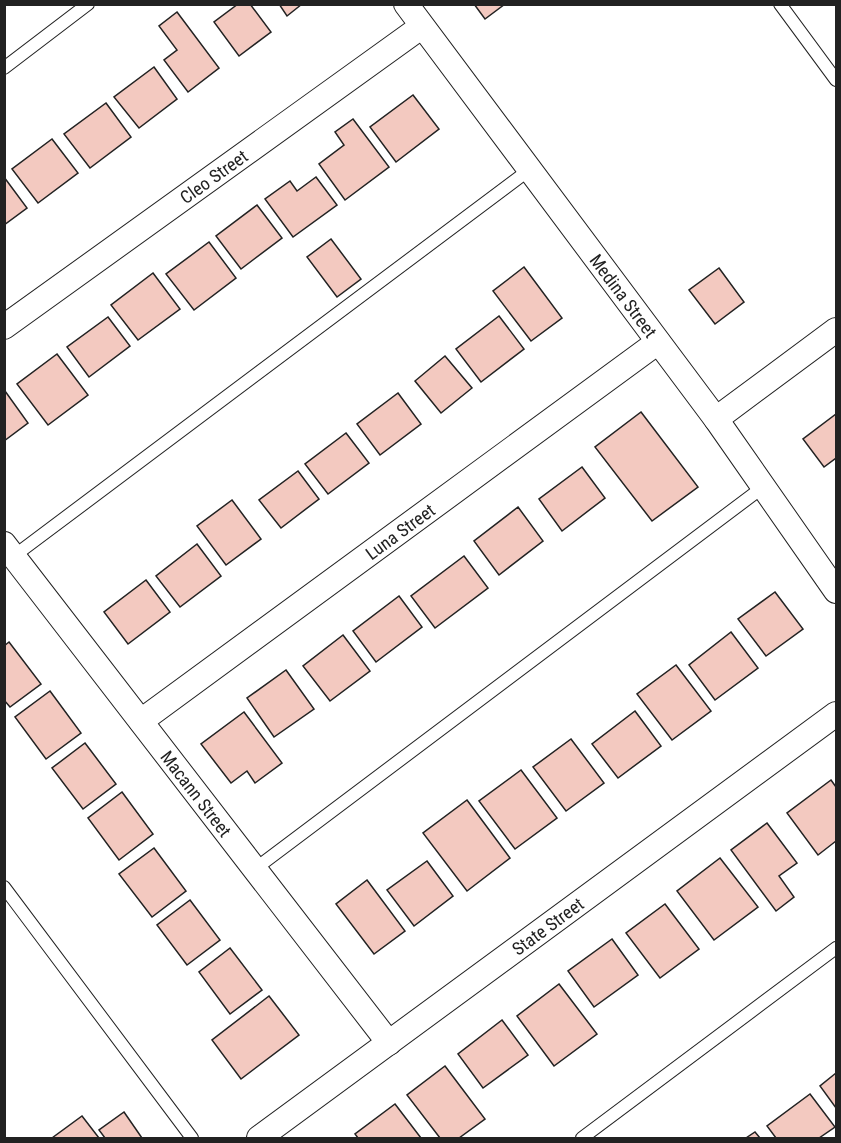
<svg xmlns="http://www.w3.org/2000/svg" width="841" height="1143" font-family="'Roboto Condensed',sans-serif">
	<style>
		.building { fill: #f3c9c0; stroke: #222; stroke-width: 1.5 }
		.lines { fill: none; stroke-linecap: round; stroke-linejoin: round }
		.service-casing { stroke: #222; stroke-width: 14 }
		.minor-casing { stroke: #222; stroke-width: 26 }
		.service { stroke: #fff; stroke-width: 12 }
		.minor { stroke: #fff; stroke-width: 24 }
		.labels { text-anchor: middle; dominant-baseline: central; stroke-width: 4.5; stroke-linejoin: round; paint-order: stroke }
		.street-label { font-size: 18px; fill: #222; stroke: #fff }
	</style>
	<rect width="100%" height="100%" fill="#fff"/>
	<g class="building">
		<path d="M238 4H250L271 32 239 56 214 22Z"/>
		<path d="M279 4H302L287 16Z"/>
		<path d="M474 4H505L485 19Z"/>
		<path d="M177 12 219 68 188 92 164 60 177 50 159 26Z"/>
		<path d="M154 67 177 99 139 128 114 97Z"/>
		<path d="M413 95 439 129 396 162 370 127Z"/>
		<path d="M106 103 131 137 90 168 64 134Z"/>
		<path d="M353 119 389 167 345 200 319 164 344 145 335 132Z"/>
		<path d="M52 139 78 173 38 203 12 169Z"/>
		<path d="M4 177 27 208 4 225Z"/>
		<path d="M316 177 337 205 293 237 265 199 290 181 297 191Z"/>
		<path d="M257 205 282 238 241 269 216 236Z"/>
		<path d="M331 239 361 279 337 297 307 257Z"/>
		<path d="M209 242 236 278 194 310 166 274Z"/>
		<path d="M524 267 562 318 531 341 493 291Z"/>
		<path d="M719 268 744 302 715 324 689 290Z"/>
		<path d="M153 273 180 309 138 340 111 305Z"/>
		<path d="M499 316 524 349 481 382 456 349Z"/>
		<path d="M108 317 130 346 89 377 67 347Z"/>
		<path d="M57 354 88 395 48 425 17 384Z"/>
		<path d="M445 356 472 388 441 413 415 381Z"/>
		<path d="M5 391 28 423 4 441V392Z"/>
		<path d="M398 393 421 424 380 455 357 424Z"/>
		<path d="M641 412 698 487 652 521 595 447Z"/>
		<path d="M836 414V458L824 467 803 439Z"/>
		<path d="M346 433 369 463 328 494 305 464Z"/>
		<path d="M582 467 605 498 562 531 539 499Z"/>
		<path d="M298 471 319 499 281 528 259 500Z"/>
		<path d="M232 500 261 539 226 565 197 526Z"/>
		<path d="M518 507 543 541 499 575 474 541Z"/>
		<path d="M197 544 221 576 180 607 156 576Z"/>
		<path d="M464 556 488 588 435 628 411 596Z"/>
		<path d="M146 580 170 612 128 644 104 612Z"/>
		<path d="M775 592 803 629 766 656 738 619Z"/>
		<path d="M399 596 422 627 376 662 353 631Z"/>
		<path d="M731 632 758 668 715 700 689 665Z"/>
		<path d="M343 635 370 671 330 701 303 666Z"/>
		<path d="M9 642 41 684 10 707 4 700V646Z"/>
		<path d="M676 665 711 711 672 740 637 694Z"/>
		<path d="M286 670 314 709 274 737 247 698Z"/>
		<path d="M50 691 81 733 46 759 15 717Z"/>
		<path d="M635 711 661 746 618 778 592 744Z"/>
		<path d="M244 712 282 763 255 783 247 771 231 783 201 744Z"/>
		<path d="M571 739 604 783 566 811 533 767Z"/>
		<path d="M85 743 116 784 83 809 52 768Z"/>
		<path d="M521 770 557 818 515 849 479 801Z"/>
		<path d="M831 780 836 787V841L818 855 787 813Z"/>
		<path d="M122 792 153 834 119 860 88 818Z"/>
		<path d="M467 800 510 858 467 891 423 833Z"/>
		<path d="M767 823 797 863 779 876 794 897 776 911 731 850Z"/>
		<path d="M154 848 186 891 152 917 119 874Z"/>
		<path d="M720 858 758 907 714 940 677 891Z"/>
		<path d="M427 861 453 896 414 926 387 890Z"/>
		<path d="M367 880 405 931 374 954 336 904Z"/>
		<path d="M190 900 220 940 187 965 157 925Z"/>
		<path d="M665 904 699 949 660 978 626 933Z"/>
		<path d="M612 939 638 975 594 1007 568 971Z"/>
		<path d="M230 948 262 990 230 1014 199 972Z"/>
		<path d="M559 984 597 1034 554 1066 517 1016Z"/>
		<path d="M269 996 299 1035 241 1079 212 1040Z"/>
		<path d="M502 1020 528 1055 483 1088 458 1054Z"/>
		<path d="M445 1066 485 1119 459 1138H440L407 1095Z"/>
		<path d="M836 1073V1108L820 1086Z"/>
		<path d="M810 1094 835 1127 819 1138H776L767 1126Z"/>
		<path d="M395 1104 421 1138H358L355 1134Z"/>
		<path d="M124 1112 142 1138H105L99 1130Z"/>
		<path d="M82 1116 99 1138H52Z"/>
		<path d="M755 1132 760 1138H746Z"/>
	</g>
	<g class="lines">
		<g class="service-casing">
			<g id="service">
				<path d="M780 4 836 80"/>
				<path d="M4 68 88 4"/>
				<path d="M14 556 529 170"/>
				<path d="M255 869 763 487"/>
				<path d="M4 887 192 1138"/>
				<path d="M582 1138 836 948"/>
			</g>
		</g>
		<g class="minor-casing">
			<g id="minor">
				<path id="s1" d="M406 4 716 419 836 591"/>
				<path id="s2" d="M4 327 421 27"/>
				<path d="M716 419 836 330"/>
				<path id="s3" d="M4 544 389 1043"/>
				<path id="s4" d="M141 721 658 342"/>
				<path id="s5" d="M259 1138 836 714"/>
			</g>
		</g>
		<use href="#service" class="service"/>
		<use href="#minor" class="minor"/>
	</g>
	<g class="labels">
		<g class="street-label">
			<text stroke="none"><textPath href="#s2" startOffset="258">Cleo Street</textPath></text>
			<text stroke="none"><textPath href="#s1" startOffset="364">Medina Street</textPath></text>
			<text stroke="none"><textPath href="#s4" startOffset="321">Luna Street</textPath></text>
			<text stroke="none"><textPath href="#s3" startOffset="315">Macann Street</textPath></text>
			<text stroke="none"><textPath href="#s5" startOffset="358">State Street</textPath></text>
		</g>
	</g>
	<rect width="841" height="1143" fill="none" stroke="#222222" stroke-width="12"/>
</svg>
